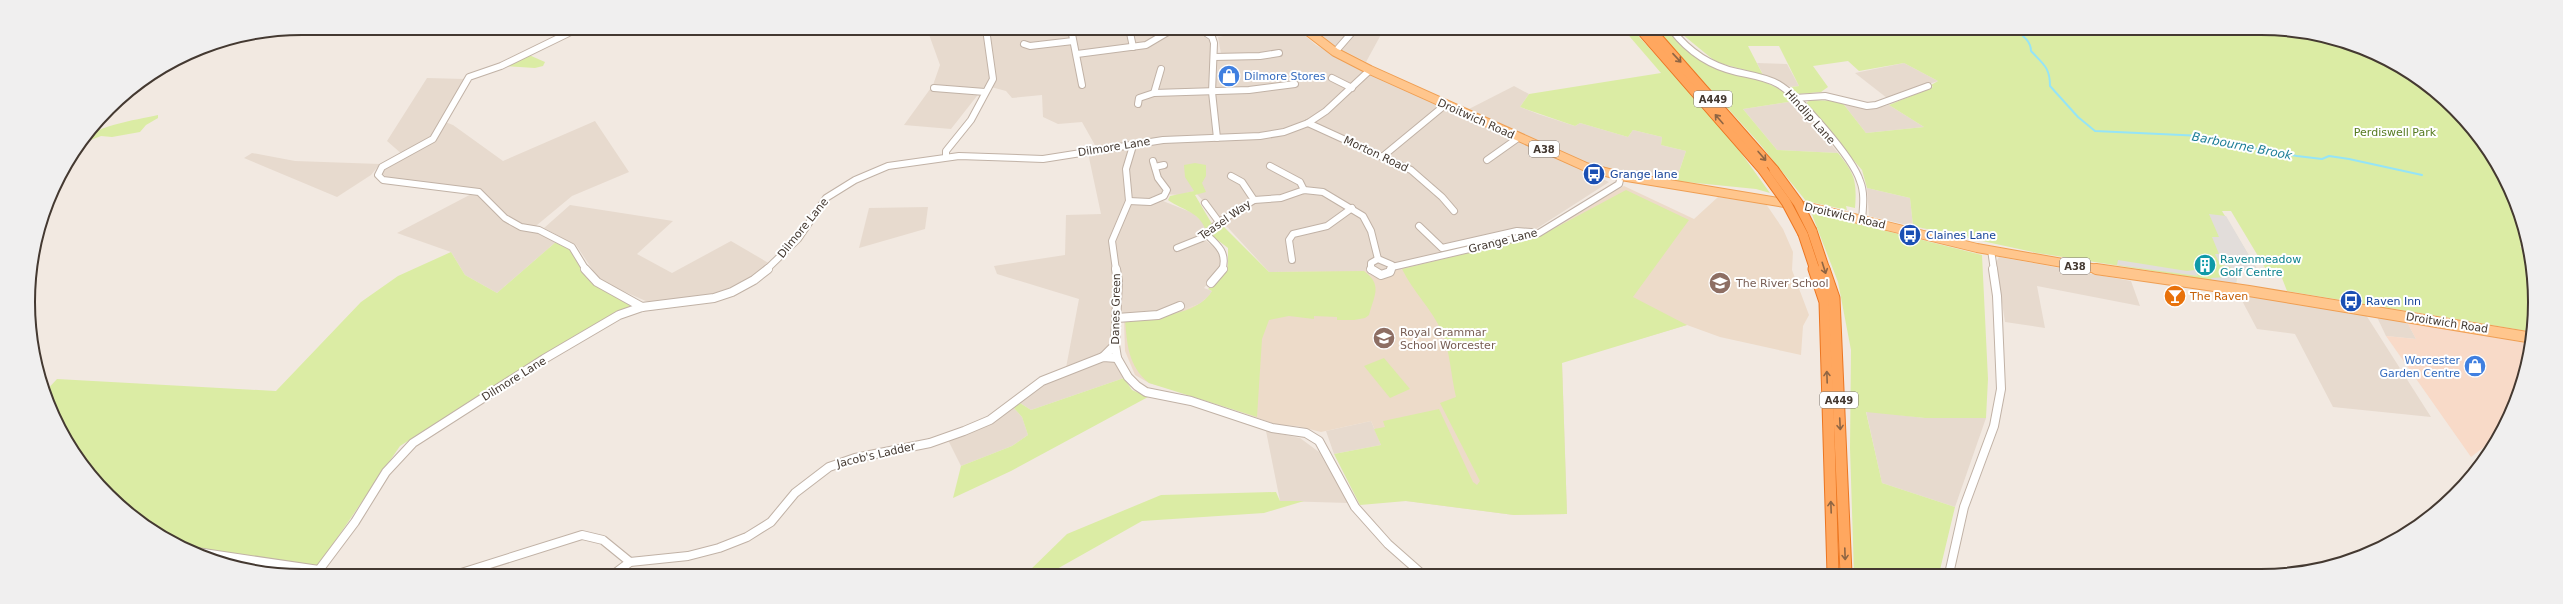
<svg xmlns="http://www.w3.org/2000/svg" width="2563" height="604" font-family="'DejaVu Sans',sans-serif">
	<style>
		.residential { fill: #e7dace }
		.commercial { fill: #f8dac8 }
		.education { fill: #eddbc9 }
		.green { fill: #dbeca4 }
		.parking { fill: #e2ddda }
		.water { fill: #95e4f7 }
		.lines { fill: none; stroke-linecap: round; stroke-linejoin: round }
		.stream { stroke: #95e4f7; stroke-width: 2 }
		.minor-far1-casing { stroke: #c1b2a6; stroke-width: 8 }
		.minor-casing { stroke: #c1b2a6; stroke-width: 10 }
		.major-far1-casing { stroke: #ef9e52; stroke-width: 10 }
		.major-casing { stroke: #ef9e52; stroke-width: 12 }
		.highway-far1-casing { stroke: #ec7621; stroke-width: 11 }
		.highway-casing { stroke: #ec7621; stroke-width: 13 }
		.minor-far1 { stroke: #fff; stroke-width: 6 }
		.minor { stroke: #fff; stroke-width: 8 }
		.major-far1 { stroke: #ffc68d; stroke-width: 8 }
		.major { stroke: #ffc68d; stroke-width: 10 }
		.highway-far1 { stroke: #ffa75f; stroke-width: 9 }
		.highway { stroke: #ffa75f; stroke-width: 11 }
		.highway-bridge-casing { stroke: #ec7621; stroke-width: 11; stroke-linecap: butt }
		.highway-bridge { stroke: #ffa75f; stroke-width: 9 }
		.oneway { stroke: #8f6543 }
		.labels { text-anchor: middle; dominant-baseline: central; stroke-width: 4; stroke-linejoin: round; paint-order: stroke }
		.shield { fill: #fff; stroke: #7c746f; stroke-width: 1 }
		.shield-label { font-size: 10px; font-weight: bold; fill: #443931 }
		.shop-label { font-size: 11px; fill: #366cbe; stroke: #fff; text-anchor: start }
		.street-label { font-size: 11px; fill: #443931; stroke: #fff }
		.park-label { font-size: 11px; fill: #557a20; stroke: #fff }
		.transit-label { font-size: 11px; fill: #164399; stroke: #fff; text-anchor: start }
		.culture-label { font-size: 11px; fill: #0d838f; stroke: #fff; text-anchor: start }
		.education-label { font-size: 11px; fill: #785e54; stroke: #fff; text-anchor: start }
		.food-label { font-size: 11px; fill: #c56008; stroke: #fff; text-anchor: start }
		.water-label { font-size: 12px; font-style: italic; fill: #1e7e97; stroke: #fff }
		.rim { fill: none; stroke: #443931; stroke-width: 2 }
	</style>
	<rect width="100%" height="100%" fill="#f2e9e1"/>
	<g class="residential">
		<path d="M927 29H1193L1210 41 1213 45 1211 54H1221L1218 37 1262 29H1297L1316 45 1357 68 1609 182 1536 229 1484 248 1400 270 1364 271 1269 272 1194 191 1179 195 1162 194 1163 201 1193 213 1205 224 1206 230 1200 236 1220 252 1222 267 1204 288 1212 291 1208 297 1199 304 1158 319 1115 316 1113 352 1124 378 1031 410 1020 403 1043 382 1065 373 1079 299 997 274 994 266 1065 255 1066 215 1101 214 1088 153 1139 142 1096 147 1082 122 1058 124 1043 117 1042 95 1012 98 1006 91 991 87H984L951 129 904 125 933 85 940 65Z"/>
		<path d="M1312 29H1384L1366 62 1329 43Z"/>
		<path d="M1757 63 1787 64 1799 86 1791 87 1763 75Z"/>
		<path d="M1904 63 1938 81 1887 98 1855 73Z"/>
		<path d="M427 78 465 79 440 120 453 125 503 161 595 121 629 172 572 196 531 230 557 241 497 293 465 275 451 252 397 233 479 190 387 178 382 173 383 168 403 155 387 141Z"/>
		<path d="M1514 86 1529 94 1520 107 1538 114 1575 126 1580 123 1628 137 1633 130 1662 137 1661 145 1686 151 1676 181 1625 173 1582 161 1469 109Z"/>
		<path d="M1795 101 1838 153 1777 150 1743 109Z"/>
		<path d="M1841 101 1861 108 1874 109 1889 105 1924 127 1866 133Z"/>
		<path d="M252 153 295 161 380 164 371 175 337 197 244 158Z"/>
		<path d="M1867 188 1910 198 1913 226 1958 237 1869 216Z"/>
		<path d="M570 205 673 221 637 254 672 273 731 241 772 265 731 289 713 295 648 302 600 281 576 245 544 228Z"/>
		<path d="M928 207 925 229 859 248 869 208Z"/>
		<path d="M1999 257 2131 281 2140 306 2037 286 2045 328 2005 322 1996 262Z"/>
		<path d="M2238 293 2366 315 2431 417 2333 407 2295 334 2257 329Z"/>
		<path d="M2377 317 2406 320 2416 339 2386 336Z"/>
		<path d="M1013 407 1022 417 1028 435 1012 446 961 466 948 440Z"/>
		<path d="M1866 411 1925 418H1986L1955 507 1882 483Z"/>
		<path d="M1371 421 1381 445 1334 454 1326 431Z"/>
		<path d="M1266 431 1300 438 1319 452 1349 503 1280 501Z"/>
	</g>
	<path class="commercial" d="M2406 320 2525 343 2530 347 2507 423 2497 437 2471 457 2386 336 2416 339Z"/>
	<path class="education" d="M1624 186 1694 219 1718 197 1766 204 1783 229 1793 252 1792 270 1809 315 1803 326 1801 355 1720 337 1687 325 1562 362 1567 514 1514 515 1406 501 1371 421 1321 432 1297 426 1277 425 1203 398 1149 383 1135 375 1125 351 1124 319H1158L1199 304 1208 297 1212 291 1269 272 1400 270 1540 234Z"/>
	<g class="green">
		<path d="M1205 29H1253L1215 35Z"/>
		<path d="M1624 30H1633L1728 135 1770 193 1756 189 1676 181 1686 151 1661 145 1662 137 1633 130 1628 137 1580 123 1575 126 1520 107 1529 94 1661 73Z"/>
		<path d="M1657 30H1668L1707 65 1761 80 1783 91 1795 101 1743 109 1777 150 1838 153C1855 174 1857 181 1855 208L1846 206 1847 210 1806 201 1759 143Z"/>
		<path d="M1677 30H2297C2332 39 2366 47 2398 65 2462 100 2516 172 2528 245L2520 246C2539 277 2534 297 2533 332L2287 291 2280 273 2267 271 2231 211H2222L2257 269 2242 270 2237 275 2236 284 2037 253 1913 226 1910 198 1867 188 1862 170 1805 104 1810 100 1841 101 1866 133 1924 127 1889 105 1933 87 1931 85 1938 81 1904 63 1859 71 1848 61 1813 66 1828 87 1821 92 1798 94 1791 87 1799 86 1779 46H1748L1763 75 1716 62Z"/>
		<path d="M529 55 545 62 543 66 535 68 504 66Z"/>
		<path d="M158 115V118L146 125 140 132 112 137 101 136 78 145C90 126 136 120 158 115Z"/>
		<path d="M1195 163 1206 165V176L1202 183 1206 192 1195 195 1212 224 1206 230C1198 211 1184 211 1168 200L1170 196 1194 191 1185 177 1184 165Z"/>
		<path d="M1626 190 1689 220 1633 297 1687 325 1562 363 1567 514 1514 515 1406 501 1360 505 1334 454 1381 445 1374 429 1385 427 1383 421 1439 409 1473 482 1477 485 1480 481 1440 403 1456 397C1451 376 1450 351 1442 332 1432 309 1413 292 1402 269L1542 235Z"/>
		<path d="M1811 212 1982 255 1988 379 1986 418H1925L1866 412 1882 483 1955 507 1939 574H1854L1850 448 1851 350 1838 282Z"/>
		<path d="M1221 224 1269 272 1364 271C1383 285 1374 295 1369 315L1365 318 1354 320H1337V317L1314 316V319L1289 316 1269 320 1262 339 1257 417 1149 383C1128 366 1127 344 1125 319 1150 319 1199 315 1212 291L1208 289C1229 272 1228 274 1228 248L1211 235 1218 230Z"/>
		<path d="M557 241 570 249 589 279 630 304 631 307 524 368 400 446 318 566 316 574H297L279 568 204 557 165 539 122 508 85 469 44 393 57 379 276 391 361 302 398 276 451 252 465 275 497 293Z"/>
		<path d="M1384 358 1410 389 1390 398 1364 366Z"/>
		<path d="M1124 378 1132 390 1148 397 1011 471 953 498 961 466 1012 446 1028 435 1022 417 1013 407 1020 403 1031 410Z"/>
		<path d="M1276 492 1280 501H1304L1264 513 1142 521 1048 574H1026L1067 534 1161 495Z"/>
	</g>
	<g class="parking">
		<path d="M2209 214 2226 216 2257 269 2242 270 2237 275 2236 284 2212 281 2211 278 2226 277 2232 268 2220 264 2215 254H2219L2212 237H2219Z"/>
		<path d="M2118 260 2187 271 2195 270 2198 276 2117 265Z"/>
	</g>
	<path class="water" d="M204 557 279 568 297 574H266Z"/>
	<g class="lines">
		<path class="stream" d="M2016 30C2023 36 2031 41 2031 51 2043 64 2050 67 2050 86L2078 117 2095 131 2203 136 2213 141 2297 156 2322 159 2329 156 2349 159 2422 175"/>
		<g class="minor-far1-casing">
			<g id="minor-far1">
				<path d="M579 28 501 66 469 77 433 139 382 167 378 175 383 180 479 192 505 218 521 227 539 230 572 247 586 270"/>
				<path d="M1071 29 1082 85"/>
				<path d="M1200 29 1212 37 1214 43 1212 92 1217 138"/>
				<path d="M1672 30C1689 52 1710 66 1737 72 1750 75 1766 77 1778 84 1799 96 1853 158 1860 181 1865 193 1863 207 1862 220"/>
				<path d="M1130 33 1133 47"/>
				<path d="M1024 44 1030 46 1073 41"/>
				<path d="M1335 52 1355 29"/>
				<path d="M1077 54 1146 45 1173 29"/>
				<path d="M1214 57 1260 56 1279 53"/>
				<path d="M1332 78 1352 88"/>
				<path d="M934 88 985 92"/>
				<path d="M1154 93 1249 90 1295 84"/>
				<path d="M1795 98 1825 96 1867 106 1876 105 1928 86"/>
				<path d="M1138 104 1139 98 1154 93 1161 69"/>
				<path d="M1308 123 1411 170 1442 197 1454 211"/>
				<path d="M946 157V151L971 120 993 79 986 29"/>
				<path d="M1382 157 1445 105"/>
				<path d="M1487 160 1518 138"/>
				<path d="M1270 166 1300 182 1304 190"/>
				<path d="M1155 167 1164 165"/>
				<path d="M1231 176 1242 182 1254 200"/>
				<path d="M1129 201 1150 202 1164 196 1167 190 1158 178 1153 161"/>
				<path d="M1205 203 1219 222"/>
				<path d="M1419 226 1442 248 1517 231 1531 232"/>
				<path d="M1207 235C1218 245 1228 254 1222 270"/>
				<path d="M1177 248 1202 238 1219 222 1254 200 1281 198 1304 190 1323 192 1363 216 1371 231 1378 259"/>
				<path d="M1991 250 1994 270"/>
				<path d="M1292 260 1289 240 1293 234 1327 226 1352 208"/>
				<path d="M1392 267 1539 233 1619 184 1621 176"/>
				<path d="M766 270 798 239 826 198 855 180 888 166 959 156 1043 159 1163 140 1260 136 1284 132 1308 123 1326 111 1370 70"/>
				<path d="M1116 270 1112 241 1129 201 1126 169 1132 149 1130 145"/>
				<path d="M1371 270V263L1378 259 1392 265 1391 270"/>
			</g>
		</g>
		<g class="minor-casing">
			<g id="minor">
				<path d="M585 269 597 282 642 307"/>
				<path d="M1116 269 1118 281 1115 345 1117 358 1128 377 1137 386 1146 392 1191 401 1272 428 1306 433 1319 441 1355 507 1388 544 1422 574"/>
				<path d="M1371 269 1381 275 1390 272 1391 269"/>
				<path d="M1211 283 1223 269"/>
				<path d="M1117 318 1158 315 1180 306"/>
				<path d="M1103 357 1115 345"/>
				<path d="M190 551 319 570"/>
				<path d="M319 570 355 522 386 472 413 443 544 359 619 315 642 307 714 298 732 292 754 280 768 269"/>
				<path d="M458 574 582 535 603 540 630 562"/>
				<path d="M614 574 630 562 688 556 719 548 747 537 771 522 795 493 829 467 855 458 930 443 964 431 990 420 1042 381 1103 357 1117 358"/>
				<path d="M1949 574 1964 507 1994 426 2001 389 1997 296 1993 269"/>
			</g>
		</g>
		<g class="major-far1-casing">
			<path id="major-far1" d="M1305 29 1335 52 1370 70 1586 167 1621 176 1809 207 1977 248 2103 270"/>
		</g>
		<g class="major-casing">
			<path id="major" d="M2096 269 2249 291 2533 338"/>
		</g>
		<g class="highway-far1-casing">
			<g id="highway-far1">
				<path d="M1641 30 1763 170"/>
				<path d="M1651 30 1774 170"/>
				<path d="M1812 231 1825 270"/>
				<path d="M1803 234 1815 270"/>
			</g>
		</g>
		<g class="highway-casing">
			<g id="highway">
				<path d="M1814 269 1825 302 1833 574"/>
				<path d="M1824 269 1834 298 1846 574"/>
			</g>
		</g>
		<use href="#minor-far1" class="minor-far1"/>
		<use href="#minor" class="minor"/>
		<use href="#major-far1" class="major-far1"/>
		<use href="#major" class="major"/>
		<use href="#highway-far1" class="highway-far1"/>
		<use href="#highway" class="highway"/>
		<g class="highway-bridge-casing">
			<g id="highway-bridge">
				<path d="M1763 170 1786 202 1803 234"/>
				<path d="M1774 170 1798 203 1812 231"/>
			</g>
		</g>
		<use href="#highway-bridge" class="highway-bridge"/>
	</g>
	<defs><path id="oneway-shaft" d="M-6 0H5M1.5-3L5.5 0L1.5 3" fill="none" stroke-width="1.6" stroke-linecap="round" stroke-linejoin="round"/></defs>
	<g class="oneway">
		<use href="#oneway-shaft" transform="translate(1677 58) rotate(47)"/>
		<use href="#oneway-shaft" transform="translate(1719 119) rotate(-131)"/>
		<use href="#oneway-shaft" transform="translate(1762 156) rotate(49)"/>
		<use href="#oneway-shaft" transform="translate(1824 268) rotate(72)"/>
		<use href="#oneway-shaft" transform="translate(1827 377) rotate(-92)"/>
		<use href="#oneway-shaft" transform="translate(1840 424) rotate(87)"/>
		<use href="#oneway-shaft" transform="translate(1831 507) rotate(-92)"/>
		<use href="#oneway-shaft" transform="translate(1845 554) rotate(88)"/>
	</g>
	<defs>
		<g id="shop-disc" transform="scale(1.15)"><circle r="9.5" fill="#3f7fe0" stroke="#fff"/><path d="M-5-2.5h2.3a2.7 3.5 0 0 1 5.4 0H5L5.5 6h-11ZM-1.5-2.5h3a1.5 2.3 0 0 0-3 0Z" fill="#fff"/></g>
		<g id="bus-disc" transform="scale(1.15)"><circle r="9.5" fill="#1a4fb4" stroke="#fff"/><path d="M-5-6H5V4H4V6H2V4H-2V6H-4V4H-5ZM-3.5-4V0h7V-4ZM-3.5 1.2v1.5H-2V1.2ZM2 1.2v1.5H3.5V1.2Z" fill="#fff"/></g>
		<g id="building-disc" transform="scale(1.15)"><circle r="9.5" fill="#0f9aa8" stroke="#fff"/><path d="M-4-6H4V6H1V3H-1V6H-4ZM-2.5-4.3h1.7v1.8h-1.7ZM.8-4.3h1.7v1.8H.8ZM-2.5-1h1.7V.8h-1.7ZM.8-1h1.7V.8H.8Z" fill="#fff"/></g>
		<g id="school-disc" transform="scale(1.15)"><circle r="9.5" fill="#8d6e63" stroke="#fff"/><path d="M0-5L7-2L0 1L-7-2ZM-4 1L0 2.5L4 1V4Q0 6-4 4Z" fill="#fff"/></g>
		<g id="bar-disc" transform="scale(1.15)"><circle r="9.5" fill="#e8710a" stroke="#fff"/><path d="M-6-5H6L.8 .8V4.5H3.5V6h-7V4.5H-.8V.8Z" fill="#fff"/></g>
	</defs>
	<g fill-rule="evenodd">
		<use href="#shop-disc" x="1229" y="76"/>
		<use href="#bus-disc" x="1594" y="174"/>
		<use href="#bus-disc" x="1910" y="235"/>
		<use href="#building-disc" x="2205" y="265"/>
		<use href="#school-disc" x="1720" y="283"/>
		<use href="#bar-disc" x="2175" y="296"/>
		<use href="#bus-disc" x="2351" y="301"/>
		<use href="#school-disc" x="1384" y="338"/>
		<use href="#shop-disc" x="2475" y="366"/>
	</g>
	<g class="labels">
		<g class="shield">
			<rect x="1694" y="91" width="38" height="16" rx="3"/>
			<rect x="1529" y="141" width="30" height="16" rx="3"/>
			<rect x="2060" y="258" width="30" height="16" rx="3"/>
			<rect x="1820" y="392" width="38" height="16" rx="3"/>
		</g>
		<g class="shield-label">
			<text x="1713" y="99">A449</text>
			<text x="1544" y="149">A38</text>
			<text x="2075" y="266">A38</text>
			<text x="1839" y="400">A449</text>
		</g>
		<g class="shop-label">
			<text x="1244" y="76">Dilmore Stores</text>
			<text x="2460" y="360" text-anchor="end">Worcester<tspan x="2460" dy="13">Garden Centre</tspan></text>
		</g>
		<g class="street-label">
			<text transform="translate(1810 117) rotate(48)">Hindlip Lane</text>
			<text transform="translate(1476 119) rotate(24)">Droitwich Road</text>
			<text transform="translate(1114 147) rotate(-9)">Dilmore Lane</text>
			<text transform="translate(1376 154) rotate(25)">Morton Road</text>
			<text transform="translate(1845 216) rotate(13)">Droitwich Road</text>
			<text transform="translate(1225 220) rotate(-35)">Teasel Way</text>
			<text transform="translate(803 228) rotate(-51)">Dilmore Lane</text>
			<text transform="translate(1503 241) rotate(-14)">Grange Lane</text>
			<text transform="translate(1116 309) rotate(-89)">Danes Green</text>
			<text transform="translate(2447 323) rotate(9)">Droitwich Road</text>
			<text transform="translate(514 379) rotate(-32)">Dilmore Lane</text>
			<text transform="translate(876 455) rotate(-13)">Jacob's Ladder</text>
		</g>
		<g class="park-label">
			<text x="2395" y="132">Perdiswell Park</text>
		</g>
		<g class="transit-label">
			<text x="1610" y="174">Grange lane</text>
			<text x="1926" y="235">Claines Lane</text>
			<text x="2366" y="301">Raven Inn</text>
		</g>
		<g class="culture-label">
			<text x="2220" y="259">Ravenmeadow<tspan x="2220" dy="13">Golf Centre</tspan></text>
		</g>
		<g class="education-label">
			<text x="1736" y="283">The River School</text>
			<text x="1400" y="332">Royal Grammar<tspan x="1400" dy="13">School Worcester</tspan></text>
		</g>
		<g class="food-label">
			<text x="2190" y="296">The Raven</text>
		</g>
		<g class="water-label">
			<text transform="translate(2242 146) rotate(11)">Barbourne Brook</text>
		</g>
	</g>
	<path d="M0 0H2563V604H0ZM302 35H2261A267 267 0 0 1 2528 302V302A267 267 0 0 1 2261 569H302A267 267 0 0 1 35 302V302A267 267 0 0 1 302 35Z" fill="#f0efef" fill-rule="evenodd"/>
	<path class="rim" d="M302 35H2261A267 267 0 0 1 2528 302V302A267 267 0 0 1 2261 569H302A267 267 0 0 1 35 302V302A267 267 0 0 1 302 35Z"/>
</svg>
